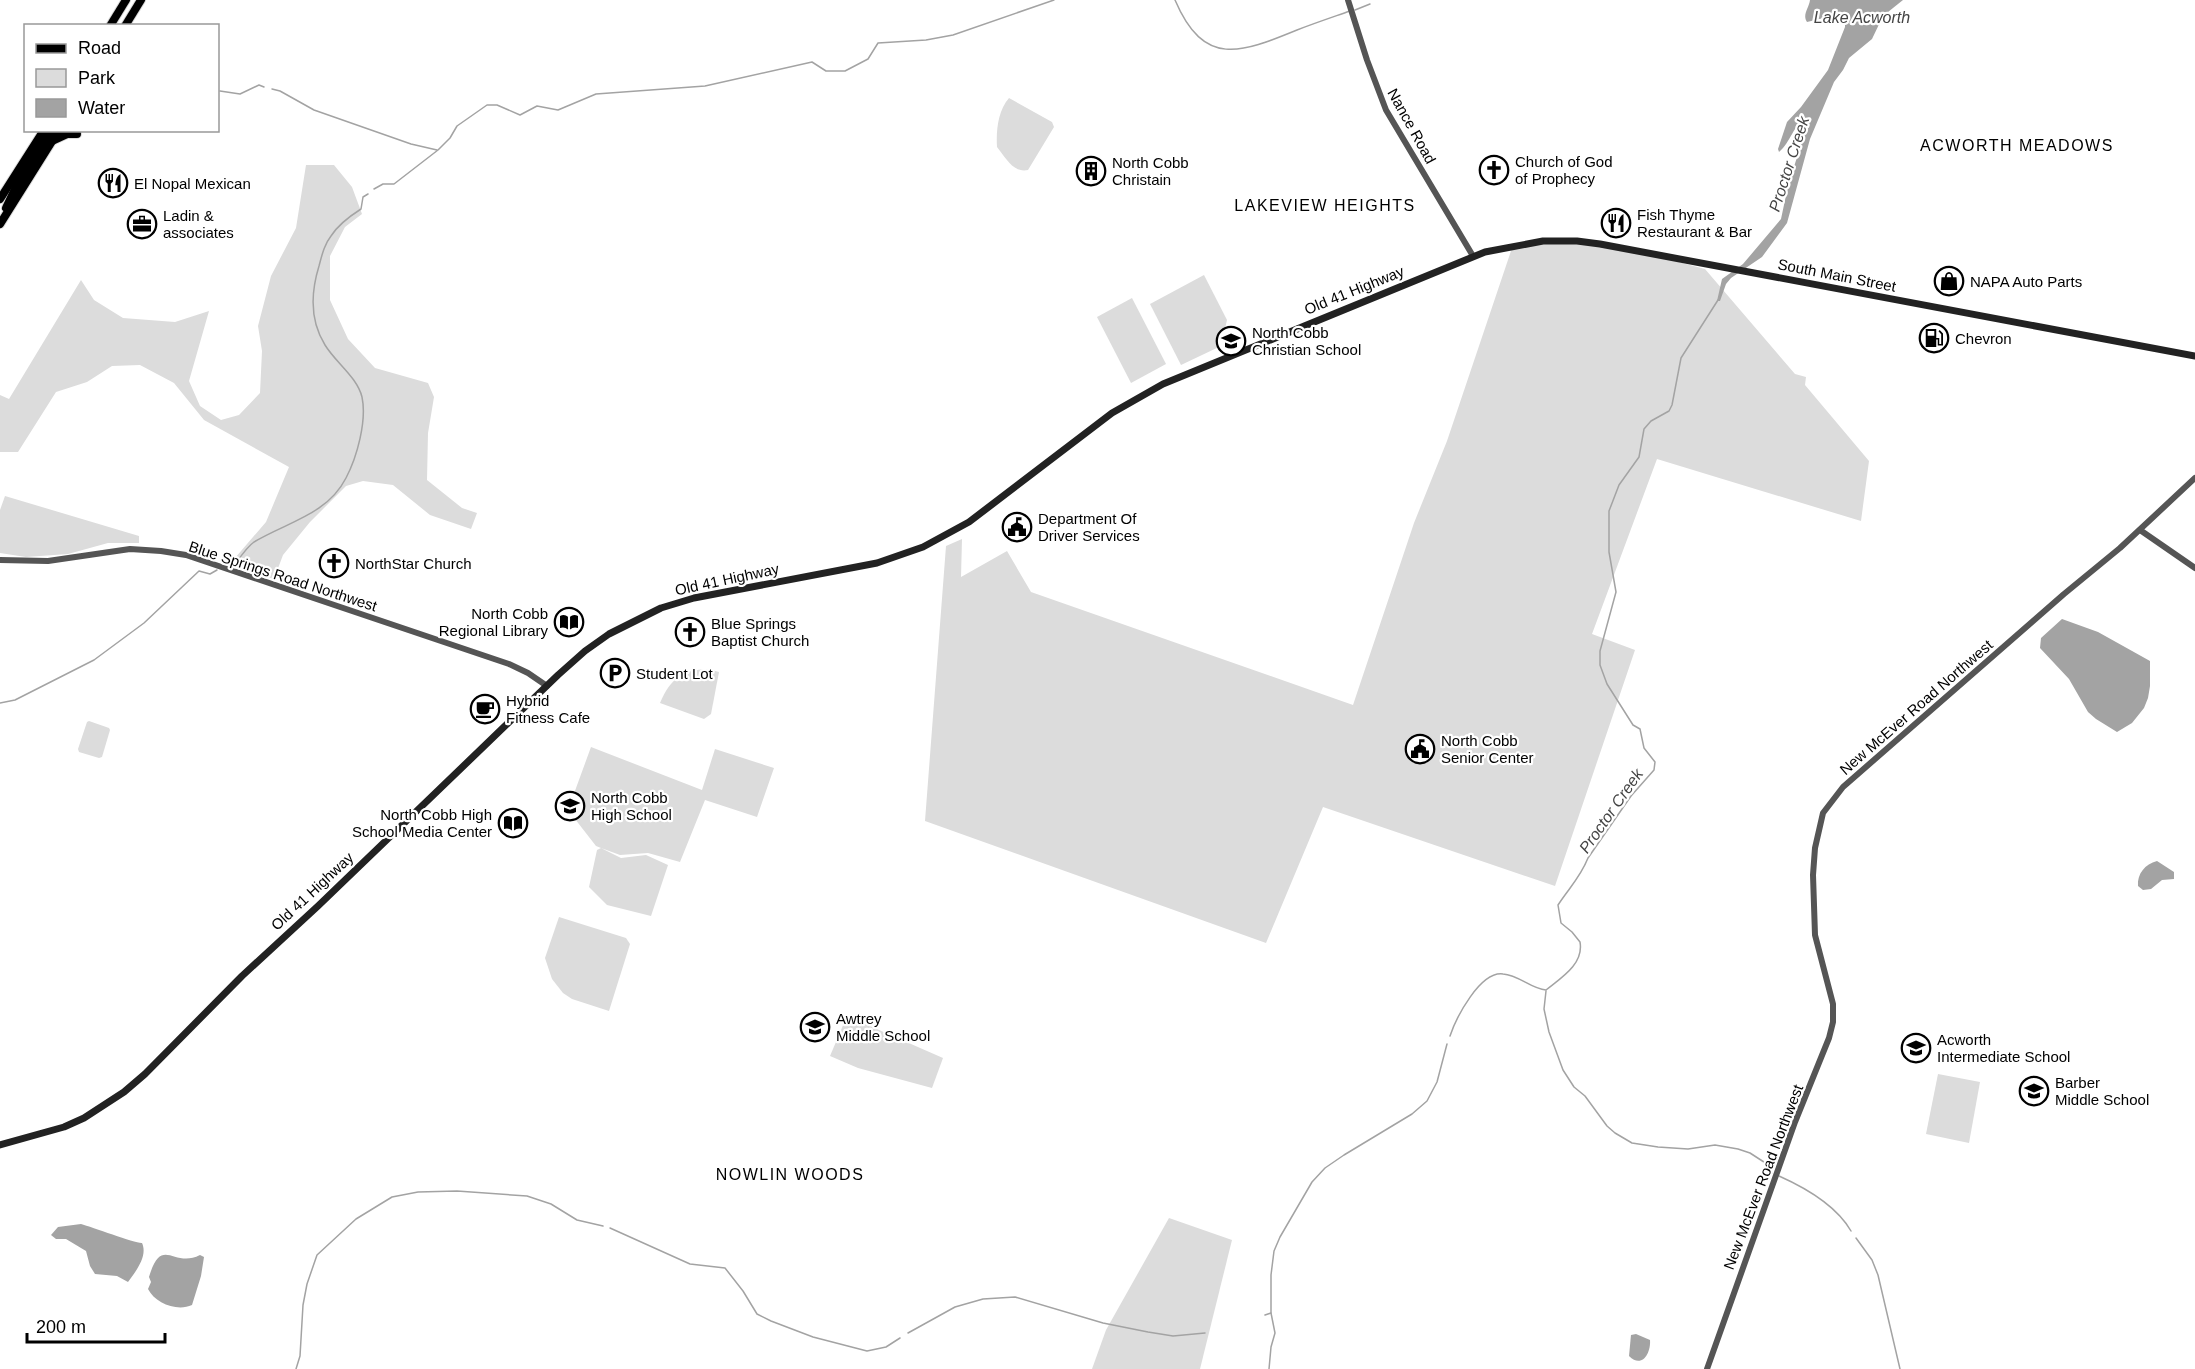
<svg xmlns="http://www.w3.org/2000/svg" width="2195" height="1369" font-family="Arial,sans-serif">
	<style>
		.green { fill: #dcdcdc }
		.water { fill: #a3a3a3 }
		.lines { fill: none; stroke-linecap: round; stroke-linejoin: round }
		.stream { stroke: #a3a3a3; stroke-width: 1.5 }
		.primary-casing { stroke: #dbdbdb; stroke-width: 10 }
		.tertiary { stroke: #555; stroke-width: 6 }
		.secondary { stroke: #222; stroke-width: 7 }
		.primary { stroke: #000; stroke-width: 8 }
		.labels { text-anchor: middle; dominant-baseline: central; stroke-width: 4.5; stroke-linejoin: round; paint-order: stroke }
		.street-label { font-size: 15px; fill: #000; stroke: #fff }
		.poi-label { font-size: 15px; fill: #000; stroke: #fff; text-anchor: start }
		.water-label { font-size: 16px; font-style: italic; fill: #444; stroke: #fff }
		.neighbourhood-label { font-size: 16px; letter-spacing: 1.5px; fill: #000; stroke: #fff }
	</style>
	<rect width="100%" height="100%" fill="#fff"/>
	<g class="green">
		<path d="M1009 98 1052 122 1054 127 1028 170C1013 173 1006 158 997 147 996 130 998 111 1009 98Z"/>
		<path d="M306 165H334L352 187 362 214 345 227 330 256V300L348 339 375 368 428 383 434 397 428 433 427 480 462 508 477 513 471 529 430 515 393 485 363 481 346 486 310 522 283 555 274 579 229 565 266 522 289 467 204 420 174 383 140 365 112 366 87 382 56 392 18 452H0V395L9 399 81 280 94 300 123 318 175 322 209 311 189 381 200 406 221 420 239 415 260 393 262 351 258 326 271 276 296 228Z"/>
		<path d="M1554 239 1637 251 1705 269 1795 374 1806 377 1805 385 1869 461 1861 521 1657 459 1592 634 1635 650 1555 886 1323 807 1266 943 925 821 946 546 962 539 961 577 1007 551 1031 592 1353 705 1414 523 1447 441 1512 248Z"/>
		<path d="M1204 275 1227 320 1221 346 1181 365 1150 304Z"/>
		<path d="M1132 298 1166 364 1131 383 1097 317Z"/>
		<path d="M5 496 139 536V543H108L68 554 26 557 0 553V510Z"/>
		<path d="M708 669 719 672 711 714 704 719 660 703C670 679 682 670 708 669Z"/>
		<path d="M89 721 109 728 110 730 102 757 99 758 79 752 78 749 87 722Z"/>
		<path d="M591 747 702 790 715 749 774 768 757 817 705 800 680 862 648 853 620 855 601 848 621 858 646 855 668 865 651 916 607 905 589 887 597 850 601 848 596 846 568 810Z"/>
		<path d="M559 917 626 938 630 944 609 1011 572 999 563 993 552 979 545 958Z"/>
		<path d="M847 1016 943 1058 932 1088 858 1068 830 1056Z"/>
		<path d="M1938 1074 1980 1082 1969 1143 1926 1134Z"/>
		<path d="M1169 1218 1232 1240 1200 1369H1092L1106 1330Z"/>
	</g>
	<g class="water">
		<path d="M1810 0H1903L1883 16 1872 39 1849 58 1843 70 1834 82 1810 139 1787 223 1762 257 1731 278 1726 284 1720 301H1717L1722 279 1743 264 1781 219 1788 186 1808 122 1806 118C1793 125 1791 142 1779 152L1778 149 1787 122 1801 107 1828 70 1845 27V20L1832 16 1807 22C1802 15 1809 8 1810 0Z"/>
		<path d="M2062 619 2098 632 2150 661V686L2148 698 2144 708 2132 723 2117 732 2096 719 2088 712 2069 679 2040 648 2041 638Z"/>
		<path d="M2157 861 2174 872V879L2162 880 2151 889 2143 890 2138 886C2137 874 2145 864 2157 861Z"/>
		<path d="M81 1224C92 1227 137 1244 142 1243 148 1256 136 1271 128 1282L117 1276 95 1274 90 1266 86 1251 66 1239H56L51 1235 58 1227Z"/>
		<path d="M200 1255 204 1257 201 1276 192 1305C177 1312 155 1303 148 1289L151 1282 149 1277C162 1234 173 1269 200 1255Z"/>
		<path d="M1636 1334 1650 1340C1651 1353 1642 1369 1629 1356L1631 1335Z"/>
	</g>
	<g class="lines">
		<g class="stream">
			<path d="M1175 0C1204 68 1241 53 1297 30 1315 23 1333 17 1350 11"/>
			<path d="M1355 10 1370 4"/>
			<path d="M272 89 280 91 314 110 411 144 437 150"/>
			<path d="M220 91 240 94 259 85 264 87"/>
			<path d="M374 189 383 184H394L438 150 450 138 457 126 487 105H497L520 115 537 106 558 110 596 94 705 86 812 62 826 71H845L868 59 878 43 926 40 953 35 1054 0"/>
			<path d="M236 563C241 556 247 547 254 542 287 522 327 515 346 478 357 457 367 421 362 397 357 377 336 363 325 345 310 321 311 292 319 266 322 255 324 245 331 236 338 225 350 216 361 209L363 197 368 194"/>
			<path d="M0 703 15 700 94 660 144 623 199 571 210 574 217 570"/>
			<path d="M1546 991 1544 1009 1549 1032 1563 1070 1574 1087 1585 1096 1607 1126 1615 1133 1632 1143 1658 1147 1688 1149 1715 1145 1738 1149 1750 1153 1767 1164 1772 1173"/>
			<path d="M1450 1036C1456 1018 1480 971 1503 974 1519 975 1531 989 1546 990 1561 978 1584 964 1580 942L1572 932 1561 923 1558 905C1569 888 1580 878 1588 858L1631 796 1654 770 1655 762 1644 748 1640 729 1633 725 1607 684 1600 665V651L1616 592 1609 552V511L1619 485 1639 457 1644 429 1651 421 1669 411 1672 405 1681 358 1718 300"/>
			<path d="M1779 1176C1806 1188 1836 1205 1851 1231"/>
			<path d="M610 1228 690 1264 725 1268 743 1291 757 1314 771 1321 813 1337 867 1351 886 1347 900 1338"/>
			<path d="M1856 1238 1872 1260 1878 1275 1900 1369"/>
			<path d="M1265 1315 1271 1313"/>
			<path d="M908 1333 955 1307 983 1299 1015 1297 1103 1323 1148 1332 1173 1336 1205 1333"/>
			<path d="M296 1369 300 1356 303 1305 307 1284 317 1255 356 1219 392 1197 418 1192 457 1191 527 1196 551 1204 577 1220 603 1226"/>
			<path d="M1269 1369 1271 1347 1275 1333 1271 1313V1275L1274 1251 1280 1237 1312 1182 1325 1168 1344 1155 1412 1114 1427 1101 1437 1082 1447 1044"/>
		</g>
		<g class="primary-casing">
			<g id="primary">
				<path d="M110 26 126 0"/>
				<path d="M125 26 141 0"/>
				<path d="M54 140 67 134H77L75 130"/>
				<path d="M0 199 44 130"/>
				<path d="M6 208 17 185 51 130"/>
				<path d="M0 224 59 130"/>
			</g>
		</g>
		<g class="tertiary">
			<path d="M1348 0 1367 60 1386 110 1473 256"/>
			<path d="M2140 530 2195 568"/>
			<path d="M0 560 48 561 130 549 161 551 186 555 509 664 528 673 547 686"/>
			<path d="M1707 1369 1795 1122 1829 1038 1833 1022V1004L1815 935 1813 875 1815 848 1823 813 1843 787 2064 594 2120 548 2195 478"/>
		</g>
		<path class="secondary" d="M0 1145 64 1127 84 1118 124 1092 145 1074 242 976 318 906 558 675 585 651 609 634 661 608 694 598 877 563 923 547 969 522 1112 413 1163 384 1485 252 1543 241H1577L1600 244 2195 356"/>
		<use href="#primary" class="primary"/>
	</g>
	<defs>
		<g id="church-ring" transform="scale(1.5)"><circle r="9.5" fill="#fff" stroke="#000" stroke-width="1.5"/><path d="M-1.2-6h2.4v3.5h3.3v2.4h-3.3V6h-2.4V-.1h-3.3v-2.4h3.3Z" fill="#000"/></g>
		<g id="building-ring" transform="scale(1.5)"><circle r="9.5" fill="#fff" stroke="#000" stroke-width="1.5"/><path d="M-4-6H4V6H1V3H-1V6H-4ZM-2.5-4.3h1.7v1.8h-1.7ZM.8-4.3h1.7v1.8H.8ZM-2.5-1h1.7V.8h-1.7ZM.8-1h1.7V.8H.8Z" fill="#000"/></g>
		<g id="restaurant-ring" transform="scale(1.5)"><circle r="9.5" fill="#fff" stroke="#000" stroke-width="1.5"/><path d="M-5-6h1v4h1v-4h1v4h1v-4h1v5L-1.5 .5V6h-2V.5L-5-1ZM5-6V6H3V1.5H1.5Q1.5-4 5-6Z" fill="#000"/></g>
		<g id="office-ring" transform="scale(1.5)"><circle r="9.5" fill="#fff" stroke="#000" stroke-width="1.5"/><path d="M-6-3h4V-5.5h4V-3h4V5H-6ZM-1-4.5V-3h2v-1.5ZM-6 0V1H6V0Z" fill="#000"/></g>
		<g id="shop-ring" transform="scale(1.5)"><circle r="9.5" fill="#fff" stroke="#000" stroke-width="1.5"/><path d="M-5-2.5h2.3a2.7 3.5 0 0 1 5.4 0H5L5.5 6h-11ZM-1.5-2.5h3a1.5 2.3 0 0 0-3 0Z" fill="#000"/></g>
		<g id="fuel-ring" transform="scale(1.5)"><circle r="9.5" fill="#fff" stroke="#000" stroke-width="1.5"/><path d="M-5.5-6h7V0h2V4h1.3V-2.5L3-4.5l.8-.8L6-3V5H2.5V1h-1V6h-7ZM-4.2-4.7v3.2H.2V-4.7Z" fill="#000"/></g>
		<g id="school-ring" transform="scale(1.5)"><circle r="9.5" fill="#fff" stroke="#000" stroke-width="1.5"/><path d="M0-5L7-2L0 1L-7-2ZM-4 1L0 2.5L4 1V4Q0 6-4 4Z" fill="#000"/></g>
		<g id="civic-ring" transform="scale(1.5)"><circle r="9.5" fill="#fff" stroke="#000" stroke-width="1.5"/><path d="M-.6-6.5H3V-4.5H.6V-3L4-1V1h2V6H-6V1h2V-1L-.6-3ZM-1.2 2.5V6h2.4V2.5Z" fill="#000"/></g>
		<g id="library-ring" transform="scale(1.5)"><circle r="9.5" fill="#fff" stroke="#000" stroke-width="1.5"/><path d="M-6-4Q-3-5.5-.7-3.5V5Q-3 3-6 4ZM6-4Q3-5.5 .7-3.5V5Q3 3 6 4Z" fill="#000"/></g>
		<g id="parking-ring" transform="scale(1.5)"><circle r="9.5" fill="#fff" stroke="#000" stroke-width="1.5"/><path d="M-3.5-5.5H1a3.5 3.5 0 0 1 0 7H-1V5.5H-3.5ZM-1-3.4V-.6H.8a1.4 1.4 0 0 0 0-2.8Z" fill="#000"/></g>
		<g id="cafe-ring" transform="scale(1.5)"><circle r="9.5" fill="#fff" stroke="#000" stroke-width="1.5"/><path d="M-5.5-4.5H6V0H3Q3 3.5 0 3.5H-2.5Q-5.5 3.5-5.5 0ZM3-3.2v2h1.7v-2ZM-6 4.5H4V6H-6Z" fill="#000"/></g>
	</defs>
	<g fill-rule="evenodd">
		<use href="#church-ring" x="1494" y="170"/>
		<use href="#building-ring" x="1091" y="171"/>
		<use href="#restaurant-ring" x="113" y="183"/>
		<use href="#restaurant-ring" x="1616" y="223"/>
		<use href="#office-ring" x="142" y="224"/>
		<use href="#shop-ring" x="1949" y="281"/>
		<use href="#fuel-ring" x="1934" y="338"/>
		<use href="#school-ring" x="1231" y="341"/>
		<use href="#civic-ring" x="1017" y="527"/>
		<use href="#church-ring" x="334" y="563"/>
		<use href="#library-ring" x="569" y="622"/>
		<use href="#church-ring" x="690" y="632"/>
		<use href="#parking-ring" x="615" y="673"/>
		<use href="#cafe-ring" x="485" y="709"/>
		<use href="#civic-ring" x="1420" y="749"/>
		<use href="#school-ring" x="570" y="806"/>
		<use href="#library-ring" x="513" y="823"/>
		<use href="#school-ring" x="815" y="1027"/>
		<use href="#school-ring" x="1916" y="1048"/>
		<use href="#school-ring" x="2034" y="1091"/>
	</g>
	<g class="labels">
		<g class="street-label">
			<text transform="translate(1412 126) rotate(61)">Nance Road</text>
			<text transform="translate(1837 275) rotate(11)">South Main Street</text>
			<text transform="translate(1354 290) rotate(-22)">Old 41 Highway</text>
			<text transform="translate(283 576) rotate(18)">Blue Springs Road Northwest</text>
			<text transform="translate(727 579) rotate(-12)">Old 41 Highway</text>
			<text transform="translate(1916 707) rotate(-41)">New McEver Road Northwest</text>
			<text transform="translate(312 891) rotate(-43)">Old 41 Highway</text>
			<text transform="translate(1763 1177) rotate(-69)">New McEver Road Northwest</text>
		</g>
		<g class="poi-label">
			<text x="1515" y="161">Church of God<tspan x="1515" dy="17">of Prophecy</tspan></text>
			<text x="1112" y="162">North Cobb<tspan x="1112" dy="17">Christain</tspan></text>
			<text x="134" y="183">El Nopal Mexican</text>
			<text x="1637" y="214">Fish Thyme<tspan x="1637" dy="17">Restaurant &amp; Bar</tspan></text>
			<text x="163" y="215">Ladin &amp;<tspan x="163" dy="17">associates</tspan></text>
			<text x="1970" y="281">NAPA Auto Parts</text>
			<text x="1252" y="332">North Cobb<tspan x="1252" dy="17">Christian School</tspan></text>
			<text x="1955" y="338">Chevron</text>
			<text x="1038" y="518">Department Of<tspan x="1038" dy="17">Driver Services</tspan></text>
			<text x="355" y="563">NorthStar Church</text>
			<text x="548" y="613" text-anchor="end">North Cobb<tspan x="548" dy="17">Regional Library</tspan></text>
			<text x="711" y="623">Blue Springs<tspan x="711" dy="17">Baptist Church</tspan></text>
			<text x="636" y="673">Student Lot</text>
			<text x="506" y="700">Hybrid<tspan x="506" dy="17">Fitness Cafe</tspan></text>
			<text x="1441" y="740">North Cobb<tspan x="1441" dy="17">Senior Center</tspan></text>
			<text x="591" y="797">North Cobb<tspan x="591" dy="17">High School</tspan></text>
			<text x="492" y="814" text-anchor="end">North Cobb High<tspan x="492" dy="17">School Media Center</tspan></text>
			<text x="836" y="1018">Awtrey<tspan x="836" dy="17">Middle School</tspan></text>
			<text x="1937" y="1039">Acworth<tspan x="1937" dy="17">Intermediate School</tspan></text>
			<text x="2055" y="1082">Barber<tspan x="2055" dy="17">Middle School</tspan></text>
		</g>
		<g class="water-label">
			<text x="1862" y="17">Lake Acworth</text>
			<text transform="translate(1789 164) rotate(-72)">Proctor Creek</text>
			<text transform="translate(1611 811) rotate(-55)">Proctor Creek</text>
		</g>
		<g class="neighbourhood-label">
			<text x="2017" y="145">ACWORTH MEADOWS</text>
			<text x="1325" y="205">LAKEVIEW HEIGHTS</text>
			<text x="790" y="1174">NOWLIN WOODS</text>
		</g>
	</g>
	<rect x="24" y="24" width="195" height="108" fill="#ffffff" stroke="#999999" stroke-width="1.5"/>
	<rect x="36" y="44" width="30" height="9" fill="#000000" stroke="#999999" stroke-width="1.5"/>
	<text x="78" y="54" font-size="18" fill="#000000">Road</text>
	<rect x="36" y="69" width="30" height="18" fill="#dcdcdc" stroke="#999999" stroke-width="1.5"/>
	<text x="78" y="84" font-size="18" fill="#000000">Park</text>
	<rect x="36" y="99" width="30" height="18" fill="#a3a3a3" stroke="#999999" stroke-width="1.5"/>
	<text x="78" y="114" font-size="18" fill="#000000">Water</text>
	<path d="M27 1333v9h138v-9" fill="none" stroke="#000000" stroke-width="3"/>
	<text x="36" y="1333" font-size="18" fill="#000000" stroke="#ffffff" stroke-width="4.5" paint-order="stroke">200 m</text>
</svg>
